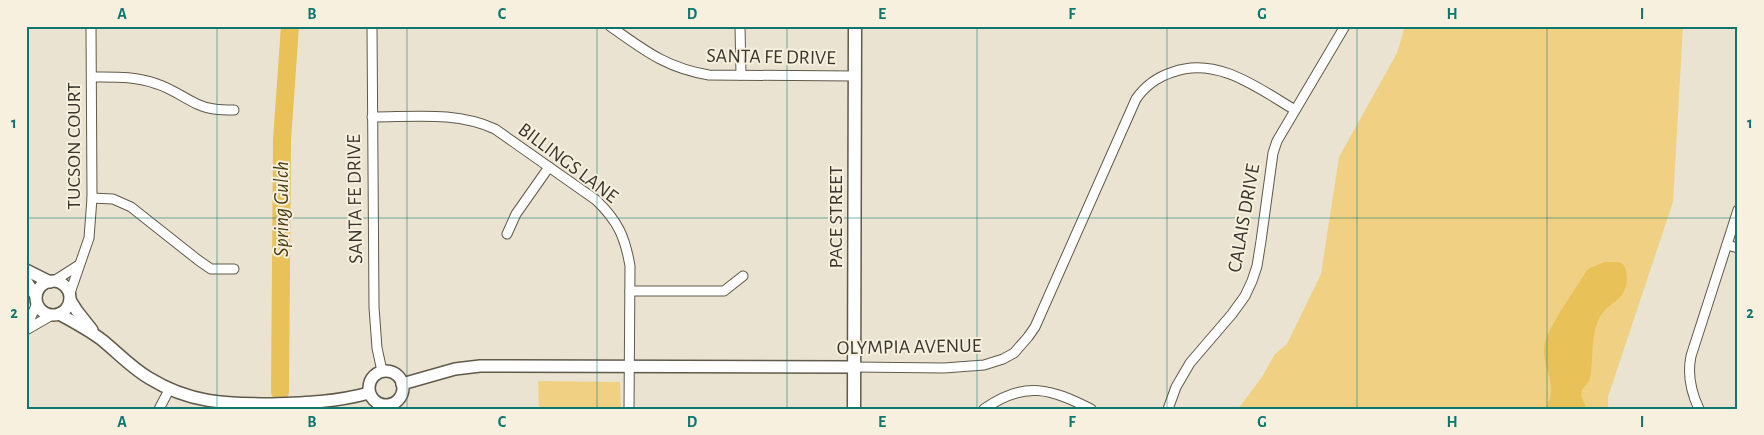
<svg xmlns="http://www.w3.org/2000/svg" width="1764" height="435" font-family="'Alegreya Sans',sans-serif">
	<style>
		.green { fill: #f0d184 }
		.water { fill: #e8c159 }
		.lines { fill: none; stroke-linecap: round; stroke-linejoin: round }
		.river { stroke: #e8c159; stroke-width: 18 }
		.minor-casing { stroke: #615a4b; stroke-width: 11 }
		.tertiary-casing { stroke: #615a4b; stroke-width: 14 }
		.secondary-casing { stroke: #615a4b; stroke-width: 15 }
		.minor { stroke: #fff; stroke-width: 9 }
		.tertiary { stroke: #fff; stroke-width: 11 }
		.secondary { stroke: #fff; stroke-width: 12 }
		.grid { fill: none; stroke: #0f766e; stroke-width: 1; stroke-opacity: 0.55 }
		.labels { text-anchor: middle; dominant-baseline: central; stroke-width: 4; stroke-linejoin: round; paint-order: stroke }
		.street-label { font-size: 20px; fill: #3a3730; stroke: #f7f0de }
		.water-label { font-size: 21px; font-style: italic; fill: #4a3a0e; stroke: #f7f0de }
		.neatline { fill: none; stroke: #0f766e; stroke-width: 2 }
		.grid-label { font-size: 16px; text-anchor: middle; font-weight: bold; fill: #0f766e }
	</style>
	<rect width="100%" height="100%" fill="#eae3d1"/>
	<g class="green">
		<path d="M1405 26H1683L1673 202 1608 397V409H1238L1262 377 1275 354 1287 344 1321 274 1339 157 1397 53Z"/>
		<path d="M538 381 620 382 621 409H539Z"/>
	</g>
	<path class="water" d="M1605 262H1618L1623 264C1629 272 1628 288 1621 296 1612 306 1604 307 1598 321 1590 339 1594 359 1590 378 1589 385 1581 387 1581 394 1582 399 1585 404 1587 409H1545C1560 388 1543 370 1544 349 1544 331 1577 288 1587 270L1592 267Z"/>
	<g class="lines">
		<path class="river" d="M280 392 282 140 290 26"/>
		<g class="minor-casing">
			<g id="minor">
				<path d="M372 26 374 307 377 348 382 371"/>
				<path d="M610 26C644 50 666 68 709 75L855 76"/>
				<path d="M740 26 741 75"/>
				<path d="M92 77C114 77 136 76 157 84 177 90 194 107 214 109 221 110 227 110 234 110"/>
				<path d="M372 117C413 117 456 111 495 129L596 200C618 221 625 237 630 266L629 409"/>
				<path d="M92 198 113 199 131 207 198 260 211 269H234"/>
				<path d="M507 234 516 214 549 167"/>
				<path d="M1727 245 1738 248"/>
				<path d="M54 281 79 265"/>
				<path d="M630 291H724L743 276"/>
				<path d="M70 293 89 238 92 198 91 26"/>
				<path d="M26 329 37 303"/>
				<path d="M26 330 52 315"/>
				<path d="M854 367 944 368 984 365 1003 359 1014 353 1028 337 1035 327 1136 99C1145 86 1157 77 1173 72 1217 56 1258 88 1295 110"/>
				<path d="M390 404 392 409"/>
				<path d="M159 409 169 390"/>
				<path d="M984 409C1025 380 1051 389 1091 409"/>
				<path d="M1168 409 1176 387 1190 363 1232 314 1245 296 1252 281 1257 266 1261 241 1273 153 1277 141 1345 26"/>
				<path d="M1699 409C1691 392 1687 375 1691 356L1738 210"/>
			</g>
		</g>
		<g class="tertiary-casing">
			<g id="tertiary">
				<path d="M26 270 50 282"/>
				<path d="M26 281 36 296"/>
				<circle cx="53" cy="298" r="17"/>
				<path d="M70 300 77 311 92 330"/>
				<path d="M59 314C74 322 89 330 102 340 118 353 132 368 149 378 189 403 226 404 271 404 306 403 336 402 369 393"/>
				<circle cx="386" cy="388" r="17"/>
				<path d="M402 384 455 369 480 366 854 367"/>
			</g>
		</g>
		<g class="secondary-casing">
			<path id="secondary" d="M854 409 855 26"/>
		</g>
		<use href="#minor" class="minor"/>
		<use href="#tertiary" class="tertiary"/>
		<use href="#secondary" class="secondary"/>
	</g>
	<path class="grid" d="M217 26V409M407 26V409M597 26V409M787 26V409M977 26V409M1167 26V409M1357 26V409M1547 26V409M26 218H1738"/>
	<g class="labels">
		<g class="street-label">
			<text transform="translate(771 57) rotate(1)">SANTA FE DRIVE</text>
			<text transform="translate(74 146) rotate(-90)">TUCSON COURT</text>
			<text transform="translate(568 163) rotate(37)">BILLINGS LANE</text>
			<text transform="translate(355 199) rotate(-91)">SANTA FE DRIVE</text>
			<text transform="translate(836 217) rotate(-90)">PACE STREET</text>
			<text transform="translate(1244 218) rotate(-80)">CALAIS DRIVE</text>
			<text transform="translate(909 347) rotate(-1)">OLYMPIA AVENUE</text>
		</g>
		<g class="water-label">
			<text transform="translate(281 209) rotate(-90)">Spring Gulch</text>
		</g>
	</g>
	<rect width="1764" height="435" fill="none" stroke="#f7f0de" stroke-width="55"/>
	<rect x="28" y="28" width="1708" height="380" class="neatline"/>
	<g class="grid-label">
		<text x="122" y="19">A</text>
		<text x="312" y="19">B</text>
		<text x="502" y="19">C</text>
		<text x="692" y="19">D</text>
		<text x="882" y="19">E</text>
		<text x="1072" y="19">F</text>
		<text x="1262" y="19">G</text>
		<text x="1452" y="19">H</text>
		<text x="1642" y="19">I</text>
		<text x="14" y="128">1</text>
		<text x="1750" y="128">1</text>
		<text x="14" y="318">2</text>
		<text x="1750" y="318">2</text>
		<text x="122" y="427">A</text>
		<text x="312" y="427">B</text>
		<text x="502" y="427">C</text>
		<text x="692" y="427">D</text>
		<text x="882" y="427">E</text>
		<text x="1072" y="427">F</text>
		<text x="1262" y="427">G</text>
		<text x="1452" y="427">H</text>
		<text x="1642" y="427">I</text>
	</g>
</svg>
